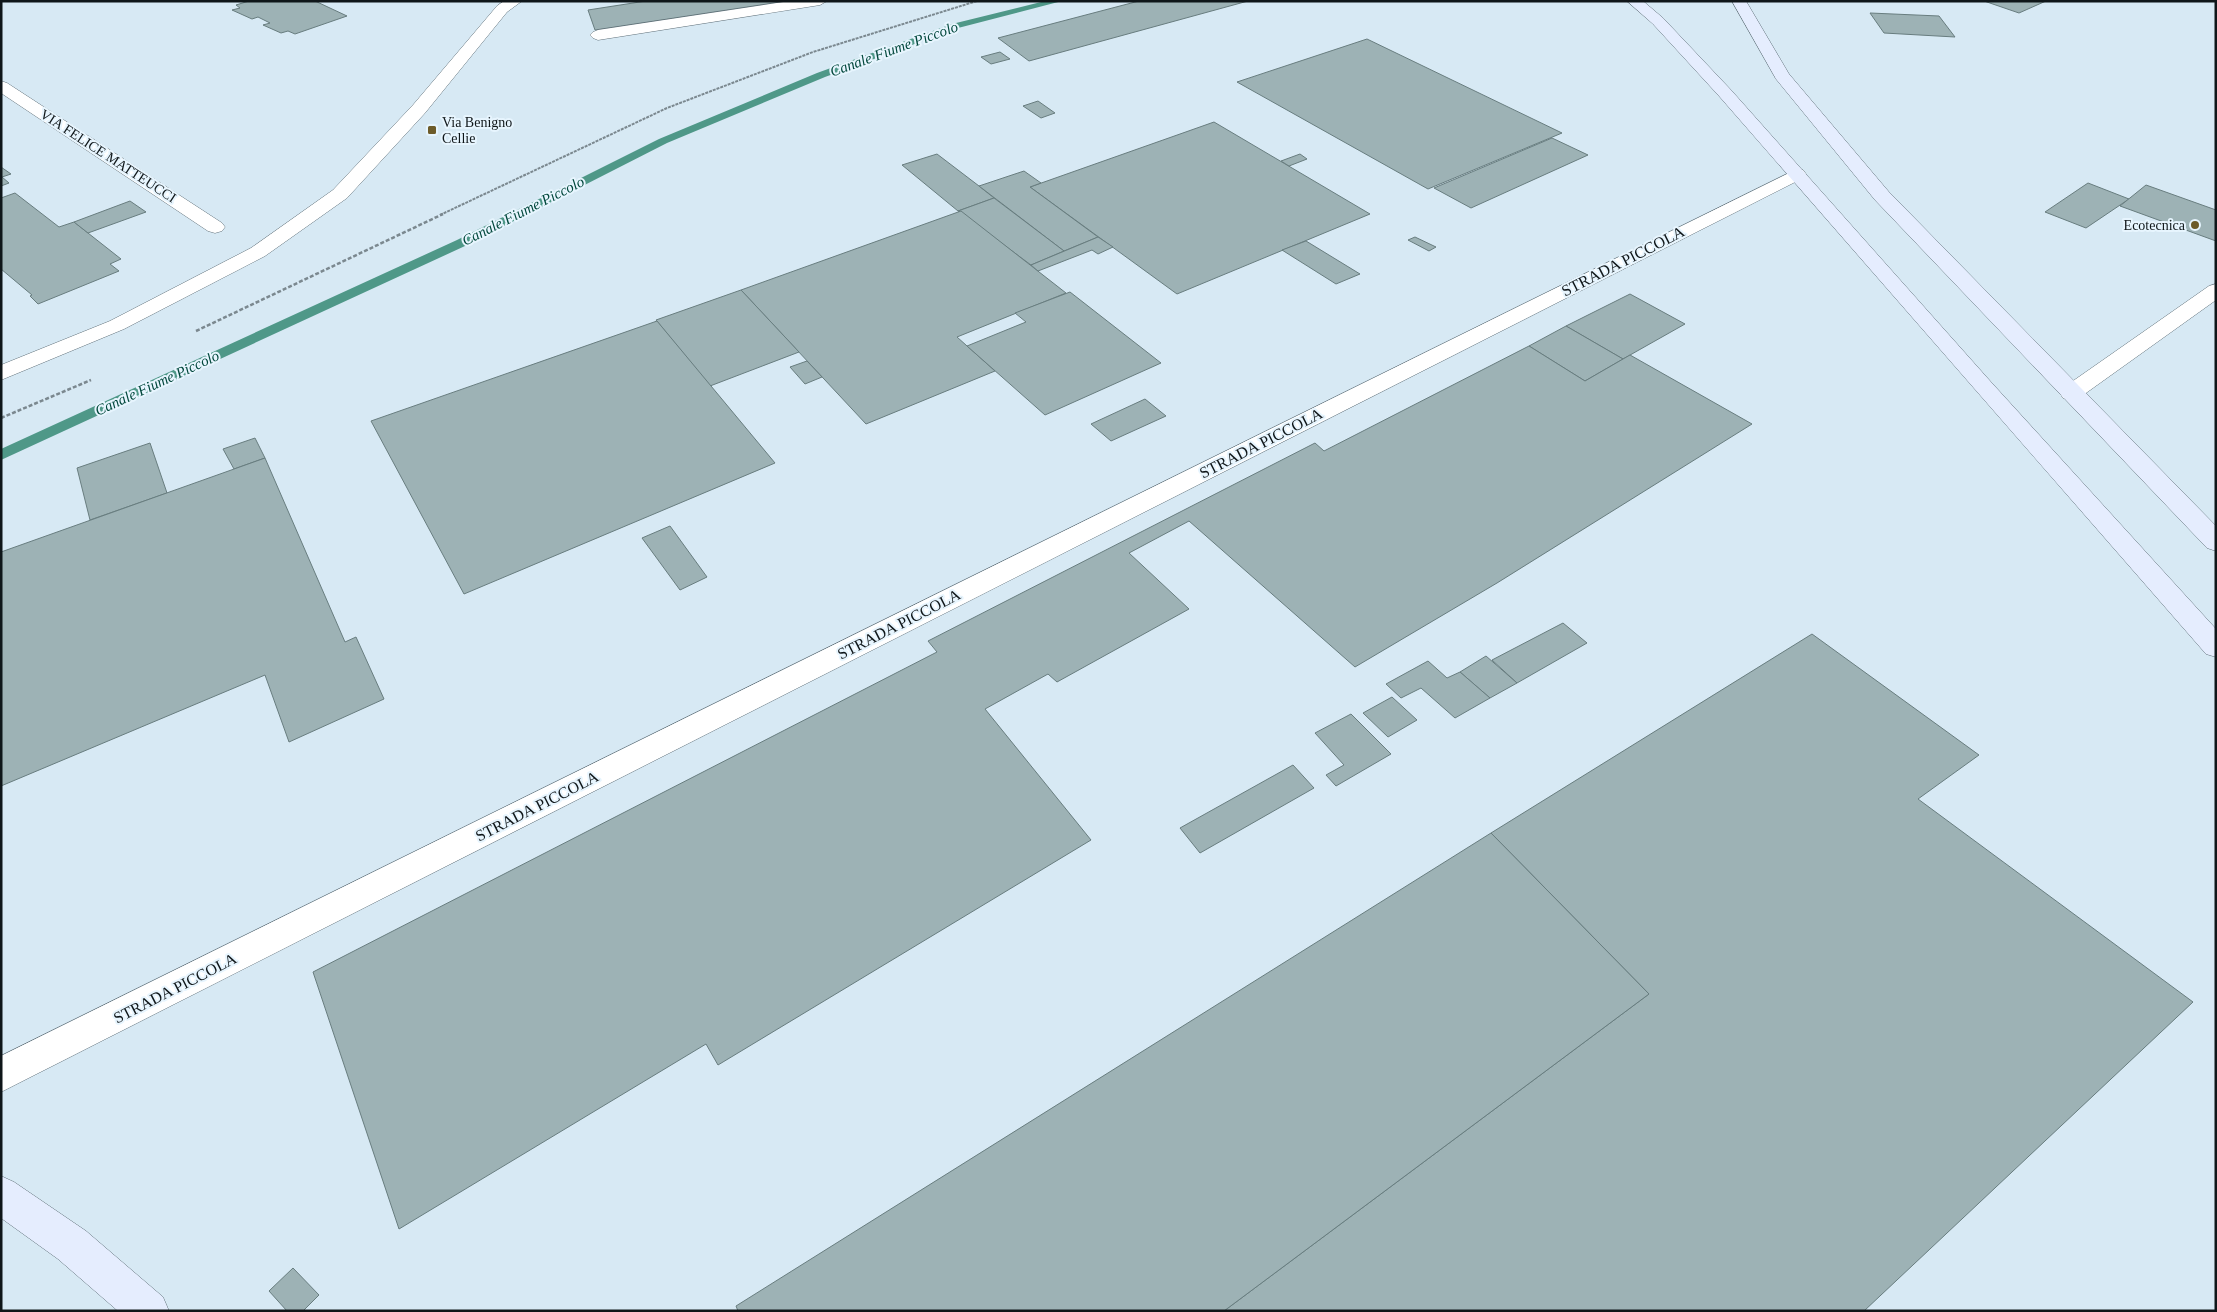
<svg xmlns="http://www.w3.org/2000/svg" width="2217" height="1312" font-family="Georgia,serif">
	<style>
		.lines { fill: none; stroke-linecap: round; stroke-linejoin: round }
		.stream { fill: #4f9888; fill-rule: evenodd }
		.building { fill: #9db2b5; stroke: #687d7f }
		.lane-casing { stroke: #61717a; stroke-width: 1 }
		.street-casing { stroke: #61717a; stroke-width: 1 }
		.secondary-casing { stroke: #61717a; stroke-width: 1 }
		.path-far1 { stroke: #7b888f; stroke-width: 2; stroke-dasharray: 3 1; stroke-linecap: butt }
		.path { stroke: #7b888f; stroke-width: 2.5; stroke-dasharray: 4 2; stroke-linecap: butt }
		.lane { fill: #fff; fill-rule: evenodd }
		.street { fill: #fff; fill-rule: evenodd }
		.secondary { fill: #e5edfe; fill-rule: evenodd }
		.poi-dot { fill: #6c5b29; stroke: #e7f5fe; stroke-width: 2 }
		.labels { text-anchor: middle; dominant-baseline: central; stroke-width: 4; stroke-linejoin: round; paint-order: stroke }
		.far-poi-label { font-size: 14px; fill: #0f1619; stroke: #e7f5fe; text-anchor: start }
		.far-street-label { font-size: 14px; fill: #0f1619; stroke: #e7f5fe }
		.far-water-label { font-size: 15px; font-style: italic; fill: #01473b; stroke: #e7f5fe }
		.street-label { font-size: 16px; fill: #0f1619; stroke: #e7f5fe }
	</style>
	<rect width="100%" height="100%" fill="#d7e9f4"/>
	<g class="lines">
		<path class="stream" d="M1045 1H1062L958 28 825 77 667 143 465 246 1 460V449L457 240 659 139 817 73 952 24Z"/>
	</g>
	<g class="building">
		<path d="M249 1H315L347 16 295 34 288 31 281 33 263 25 270 23 258 17 252 19 232 10 240 8 236 5Z"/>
		<path d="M646 1H787L595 30 588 10Z"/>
		<path d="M1139 1H1248L1029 61 998 38Z"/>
		<path d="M1984 1H2046L2019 13Z"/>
		<path d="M1870 13 1939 16 1955 37 1884 33Z"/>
		<path d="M1367 39 1562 133 1428 189 1237 82Z"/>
		<path d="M1000 52 1010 59 991 64 981 57Z"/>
		<path d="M1038 101 1055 113 1041 118 1023 106Z"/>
		<path d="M1214 122 1370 214 1177 294 1030 187Z"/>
		<path d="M1552 138 1588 155 1471 208 1434 188Z"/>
		<path d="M937 154 979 186 994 198 958 211 902 165Z"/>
		<path d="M1300 154 1307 159 1289 166 1281 161Z"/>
		<path d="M1 167 11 174 2 177 9 183 1 186Z"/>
		<path d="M1024 171 1041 183 1030 187 1098 237 1064 251 979 186Z"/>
		<path d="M2088 183 2129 199 2086 228 2045 212Z"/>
		<path d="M2146 185 2216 210V241L2120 206Z"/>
		<path d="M15 193 59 227 74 222 121 259 110 264 119 271 38 304 30 296 32 295 1 269V198Z"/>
		<path d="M994 198 1064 251 1031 265 958 211Z"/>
		<path d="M130 201 146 212 88 233 74 222Z"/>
		<path d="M961 211 1066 293 957 337 995 371 866 424 741 290Z"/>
		<path d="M1098 237 1113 247 1098 254 1092 250 1038 271 1031 265Z"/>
		<path d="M1415 237 1436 247 1429 251 1408 240Z"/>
		<path d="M1306 241 1360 274 1336 284 1282 250Z"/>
		<path d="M741 290 799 352 710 386 656 320Z"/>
		<path d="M1070 292 1161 363 1045 415 967 346 1026 322 1015 313Z"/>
		<path d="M1630 294 1685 324 1623 359 1566 326Z"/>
		<path d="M657 321 775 463 464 594 371 421Z"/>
		<path d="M1566 326 1623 359 1585 381 1529 346Z"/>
		<path d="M1529 346 1585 381 1630 355 1752 424 1497 583 1355 667 1189 521 1129 553 1189 609 1057 682 1048 674 985 709 1091 840 718 1065 706 1044 399 1229 313 972 937 652 928 641 1315 443 1324 451Z"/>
		<path d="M807 361 822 377 805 384 790 367Z"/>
		<path d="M1145 399 1166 416 1111 441 1091 424Z"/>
		<path d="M255 438 265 458 234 469 223 449Z"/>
		<path d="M150 443 167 493 90 520 77 468Z"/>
		<path d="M265 458 345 642 356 637 384 699 289 742 265 675 1 786V552Z"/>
		<path d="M670 526 707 577 680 590 642 538Z"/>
		<path d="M1563 623 1587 643 1517 683 1492 660Z"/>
		<path d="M1812 634 1979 755 1918 799 2193 1002 1864 1311H1224L1649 994 1491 833Z"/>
		<path d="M1486 656 1517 683 1490 698 1460 672Z"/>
		<path d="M1428 661 1447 678 1460 672 1490 698 1455 718 1421 688 1401 698 1386 684Z"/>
		<path d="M1392 697 1417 720 1388 737 1363 713Z"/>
		<path d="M1351 714 1391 754 1336 786 1326 775 1344 765 1315 733Z"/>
		<path d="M1293 765 1314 788 1200 853 1180 828Z"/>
		<path d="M1491 833 1649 994 1224 1311H738L736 1306Z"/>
		<path d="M293 1268 319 1295 303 1311H287L269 1291Z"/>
	</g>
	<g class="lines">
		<g class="lane-casing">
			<path id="lane" d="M2216 284V300L2079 398 2071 400 2063 398 2060 393 2063 388 2209 286Z"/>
		</g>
		<g class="street-casing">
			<g id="street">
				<path d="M504 1H522L507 12 425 113 347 198 265 256 124 329 1 380V365L110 321 251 248 333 190 413 105 497 6Z"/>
				<path d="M790 1H827L820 5 598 40 593 38 590 35 593 32 598 30Z"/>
				<path d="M1 81 7 83 222 223 225 227 222 231 215 233 208 231 1 93Z"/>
				<path d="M1797 169 1803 170 1806 174 1803 178 1 1092V1056Z"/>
			</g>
		</g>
		<g class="secondary-casing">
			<g id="secondary">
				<path d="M1627 1H1643L1663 18 1731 90 1991 382 2216 629V657L2206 654 1719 96 1653 24Z"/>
				<path d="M1732 1H1746L1789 74 1889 192 2216 526V551L2207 548 1875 200 1776 79Z"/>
				<path d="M1 1176 14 1182 86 1231 163 1297 169 1311H118L58 1259 1 1218Z"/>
			</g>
		</g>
		<path class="path-far1" d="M440 215 667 108 813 52 977 1"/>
		<g class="path">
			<path d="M196 331 443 214"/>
			<path d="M1 418 91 380"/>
		</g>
		<use href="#lane" class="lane"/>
		<use href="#street" class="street"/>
		<use href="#secondary" class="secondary"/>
	</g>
	<g class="poi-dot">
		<rect x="427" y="125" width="10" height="10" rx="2.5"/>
		<circle cx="2195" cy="225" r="5"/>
	</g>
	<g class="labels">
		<g class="far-poi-label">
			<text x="442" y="122">Via Benigno<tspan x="442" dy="16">Cellie</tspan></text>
			<text x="2185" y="225" text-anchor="end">Ecotecnica</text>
		</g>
		<g class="far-street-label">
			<text transform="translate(108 156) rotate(33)">VIA FELICE MATTEUCCI</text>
		</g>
		<g class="far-water-label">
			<text transform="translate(894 49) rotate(-20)">Canale Fiume Piccolo</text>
			<text transform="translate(523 211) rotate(-27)">Canale Fiume Piccolo</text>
			<text transform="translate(157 383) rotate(-25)">Canale Fiume Piccolo</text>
		</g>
		<g class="street-label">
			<text transform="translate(1623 261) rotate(-27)">STRADA PICCOLA</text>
			<text transform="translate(1261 443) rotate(-27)">STRADA PICCOLA</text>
			<text transform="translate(899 624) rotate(-27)">STRADA PICCOLA</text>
			<text transform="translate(537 806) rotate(-27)">STRADA PICCOLA</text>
			<text transform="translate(175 988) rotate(-27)">STRADA PICCOLA</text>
		</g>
	</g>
	<rect width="2217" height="1312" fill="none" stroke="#0f1619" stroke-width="5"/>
</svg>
